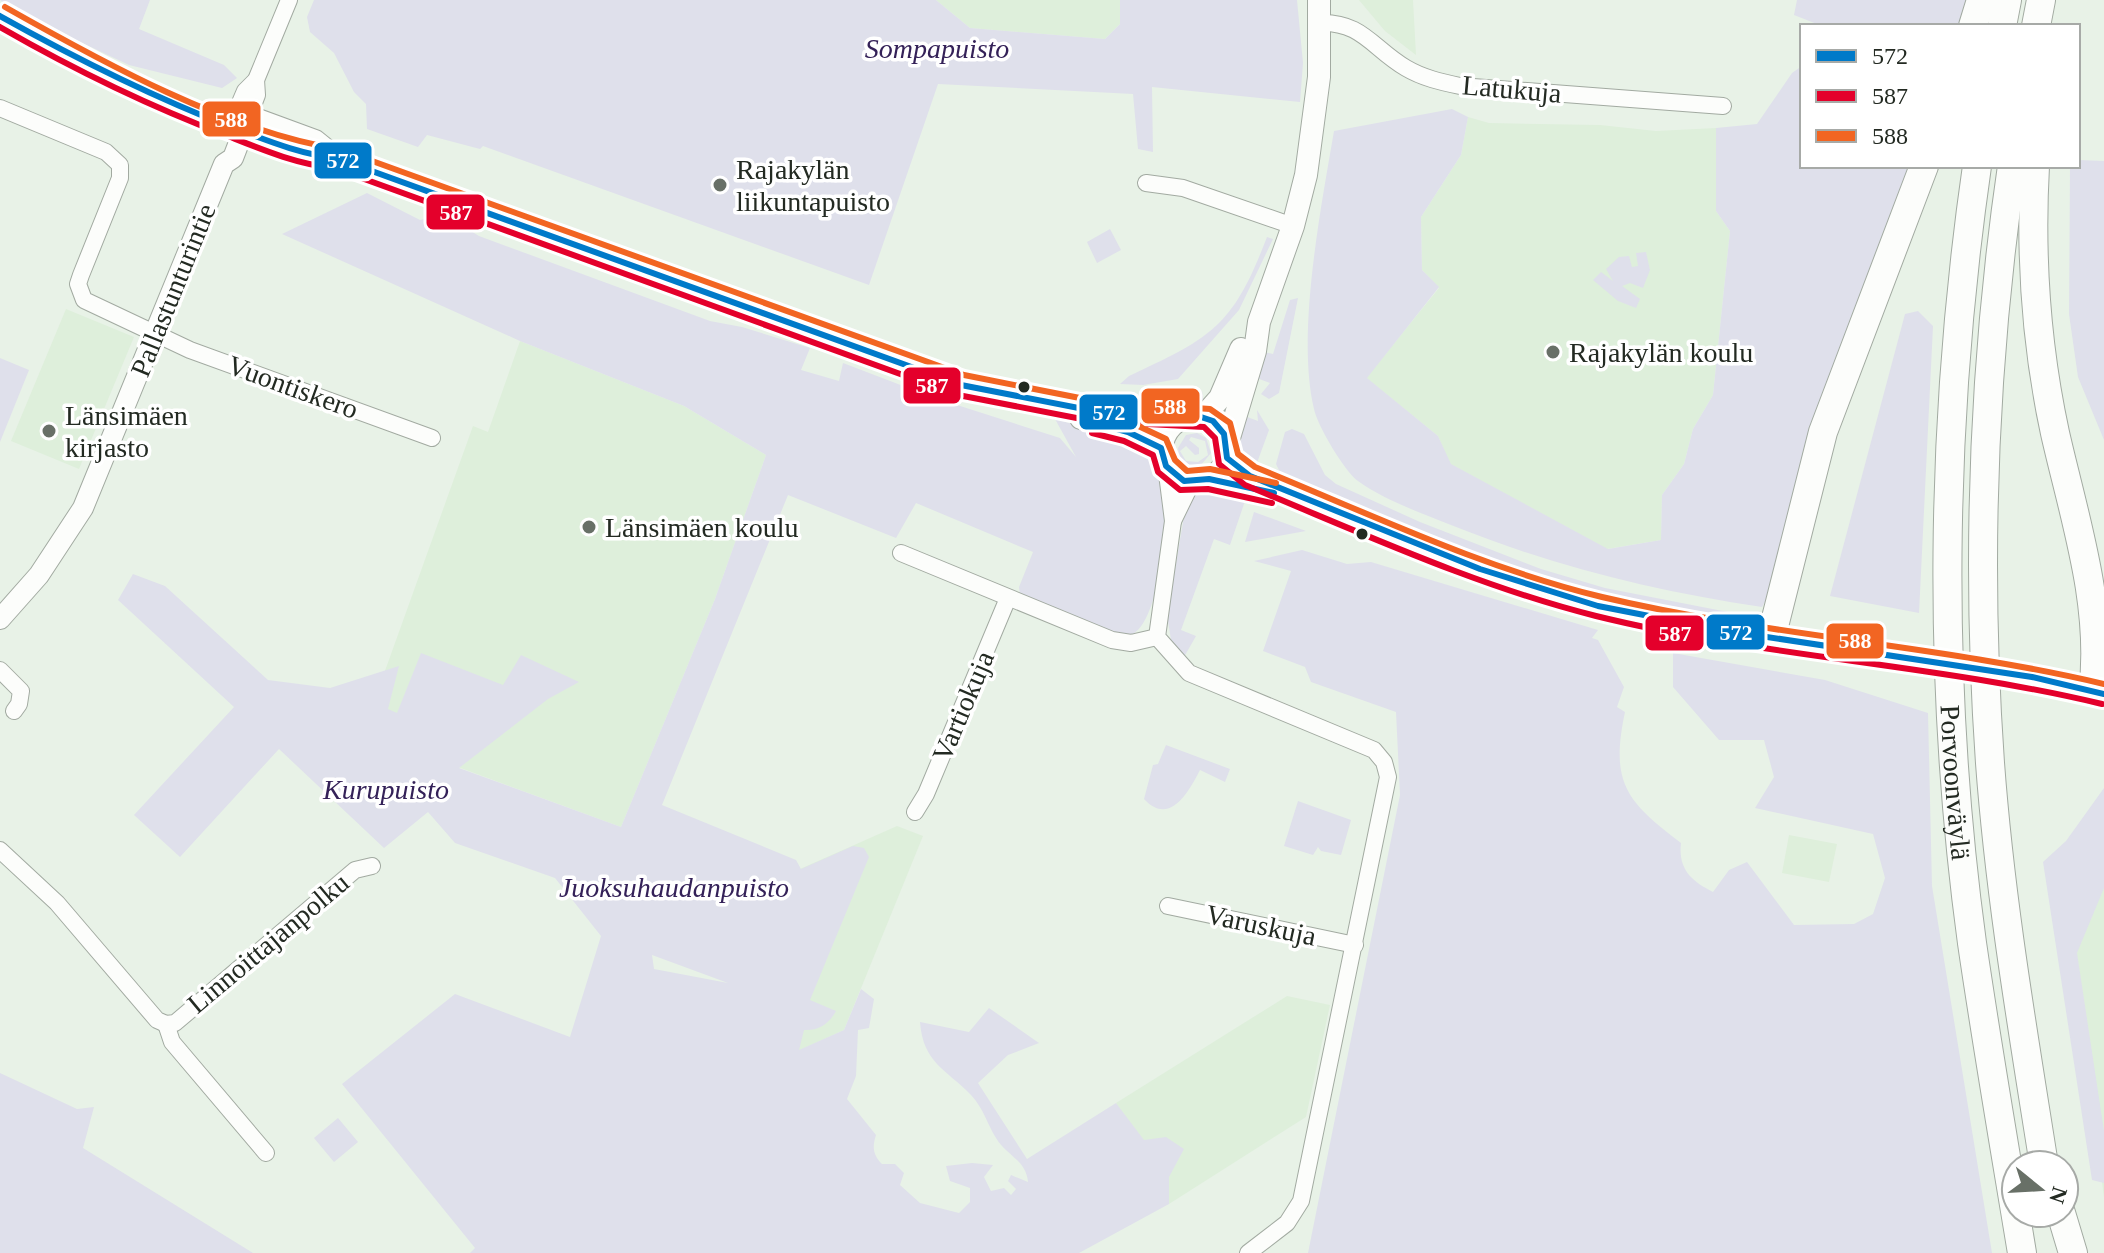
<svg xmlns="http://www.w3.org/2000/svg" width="2104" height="1253" font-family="'Times New Roman',serif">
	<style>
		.built { fill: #deefdb }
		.green { fill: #dfe0eb; fill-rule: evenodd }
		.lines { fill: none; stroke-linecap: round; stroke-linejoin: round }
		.minor-casing { stroke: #a2aaa1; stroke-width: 18 }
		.tertiary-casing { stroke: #a2aaa1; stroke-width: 22 }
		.secondary-casing { stroke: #a2aaa1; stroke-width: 24 }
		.motorway-casing { stroke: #a2aaa1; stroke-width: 30 }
		.minor { stroke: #fcfdfb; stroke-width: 16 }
		.tertiary { stroke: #fcfdfb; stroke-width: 20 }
		.secondary { stroke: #fcfdfb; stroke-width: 22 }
		.motorway { stroke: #fcfdfb; stroke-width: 28 }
		.secondary-bridge-casing { stroke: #a2aaa1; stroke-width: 24; stroke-linecap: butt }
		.secondary-bridge { stroke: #fcfdfb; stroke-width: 22 }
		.bus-1-casing { stroke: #fff; stroke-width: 12 }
		.bus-2-casing { stroke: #fff; stroke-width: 12 }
		.bus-3-casing { stroke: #fff; stroke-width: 12 }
		.bus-1 { stroke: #007ac9; stroke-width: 6 }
		.bus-2 { stroke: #e4002b; stroke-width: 6 }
		.bus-3 { stroke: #f26522; stroke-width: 6 }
		.poi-dot { fill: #687067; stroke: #fff; stroke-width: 3 }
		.bus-dot { fill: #232a22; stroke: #fff; stroke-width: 3 }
		.labels { text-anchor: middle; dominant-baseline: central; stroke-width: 7; stroke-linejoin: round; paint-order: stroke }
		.park-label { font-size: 28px; font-style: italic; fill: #342158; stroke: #fff }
		.street-label { font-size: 28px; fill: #232a22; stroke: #fff }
		.poi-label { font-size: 28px; fill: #232a22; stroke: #fff; text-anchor: start }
		.line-badge { stroke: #fff; stroke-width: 3 }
		.badge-label { font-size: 22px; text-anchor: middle; font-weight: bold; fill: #fff }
	</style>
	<rect width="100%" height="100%" fill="#e8f2e7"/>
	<g class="built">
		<path d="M936 0H1120V24L1105 39 970 28Z"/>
		<path d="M1359 0H1413L1416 55 1385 31Z"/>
		<path d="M1468 117 1489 123 1600 125 1656 131 1716 128V211L1730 231 1713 395 1693 429 1684 464 1662 495 1661 540 1607 549 1450 464 1438 436 1366 378 1439 288 1422 270 1421 217 1461 155Z"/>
		<path d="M66 309 134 337 79 469 11 441Z"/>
		<path d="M520 341 684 406 766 455 715 599 621 827 363 732 473 426 488 432Z"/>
		<path d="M897 826 923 836 844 1030 798 1051 800 869Z"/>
		<path d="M1789 835 1837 844 1829 882 1782 873Z"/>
		<path d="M2066 850 2104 852V1197L2075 981Z"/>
		<path d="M1287 996 1330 1005 1306 1117 1169 1204 1116 1103Z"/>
	</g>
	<g class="green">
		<path d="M0 0H150L139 29 224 65 237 78 222 88 129 65 25 16Z"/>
		<path d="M314 0H936L970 28 1105 39 1120 24V0H1297L1303 63 1300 102 1152 87 1153 152 1138 149 1133 94 938 84 869 285 483 146 480 149 427 135 418 147 367 129 366 104 354 92 334 53 310 32 307 17Z"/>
		<path d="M1797 0H1972L1963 26H1822L1794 15Z"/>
		<path d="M1802 66V166H1915L1812 430 1792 498 1773 587 1762 607C1654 591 1553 566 1451 525 1421 513 1384 500 1358 481 1345 472 1317 425 1314 409 1296 334 1321 208 1334 131L1452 109 1468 117 1461 155 1421 217 1422 270 1439 287 1367 378 1438 436 1451 464 1608 549 1661 540 1662 495 1684 464 1693 429 1713 395 1730 231 1716 211V128L1757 124 1792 73Z"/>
		<path d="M2078 160 2104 161V440L2078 377 2069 314 2070 166H2078Z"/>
		<path d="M367 193 420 220C445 214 458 223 479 236L710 321 742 327 810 348 801 370 839 381 843 363 932 397 1060 438 1076 457 1055 419 1129 440 1153 454C1160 471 1165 490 1166 509 1167 534 1157 628 1130 635 1109 640 1042 604 1020 595L1019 587 1033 552 916 503 896 538 788 495 662 805 796 860 801 869 853 846 864 848 869 857 810 1000 836 1011C829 1024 818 1031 804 1030L799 1050 844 1030 861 989 874 999 869 1028 858 1030 856 1076 847 1099 876 1135C872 1147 873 1155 882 1164H895L904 1173 900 1185 920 1203 959 1213 970 1202V1188L950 1181 946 1166 972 1163 993 1165 984 1177 991 1191 1004 1188 1011 1195 1016 1189 1008 1181 1011 1175 1028 1182C1026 1160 1007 1156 996 1138 987 1124 984 1109 971 1095 946 1069 923 1063 920 1022L969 1032 989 1008 1039 1043 1008 1055 978 1083 1027 1159 1116 1103 1144 1140 1166 1137 1184 1149 1169 1177V1204L1079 1253H470L475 1248 342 1084 455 994 570 1037 601 936 555 878 455 843 428 812 384 848 279 749 180 857 134 815 234 707 118 600 133 574 165 586 268 680 330 688 399 666 388 709 397 713 421 653 503 685 521 655 579 682 548 699 459 768 621 827 715 599 766 455 684 406 520 341 282 234ZM652 955 728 983 654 969Z"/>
		<path d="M1110 229 1121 250 1097 263 1087 242Z"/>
		<path d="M1267 237 1273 239 1239 310 1178 379 1143 385 1120 384 1129 376C1213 337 1233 326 1267 237Z"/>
		<path d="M1646 252 1650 270 1643 288 1630 283 1622 286 1640 299 1636 308 1618 301 1593 280 1601 272 1613 281 1606 269 1619 257 1629 256 1632 267 1638 266 1636 253Z"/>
		<path d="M1298 298 1279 393 1269 399 1261 394 1270 383 1254 377 1264 352 1273 354 1290 300Z"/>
		<path d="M1918 311 1933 326 1919 613 1830 596 1905 314Z"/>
		<path d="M0 358 29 370 0 442Z"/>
		<path d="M1202 391 1204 405 1194 407 1128 409 1105 405 1108 397 1140 400Z"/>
		<path d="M1257 410 1269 430 1254 471C1232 453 1236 441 1242 415L1258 421Z"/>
		<path d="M1292 429 1304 434 1325 475 1336 484 1420 522 1541 569 1605 588 1738 614C1584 626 1413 519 1268 475L1271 468 1279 470 1276 464 1285 432Z"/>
		<path d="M1197 433 1206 438 1211 453 1201 465C1188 467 1179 461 1178 448L1186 435ZM1191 437 1205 441 1208 455 1198 462 1186 461 1180 451 1186 446 1195 455 1199 454V448L1189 440Z"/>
		<path d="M1206 487 1245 494V501L1230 545 1214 539 1181 630 1196 636 1184 657 1171 640 1167 615 1186 505 1194 494Z"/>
		<path d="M1254 512 1306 531 1245 542Z"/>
		<path d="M1302 550 1347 564 1371 562 1598 630 1592 638 1598 640 1624 687 1617 707 1625 712C1610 783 1626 801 1681 843 1678 869 1691 881 1713 892L1729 870 1747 862 1794 925 1854 924 1873 914 1885 878 1873 834 1755 808 1774 777 1764 740H1719L1673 687V653L1825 680 1928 713 1932 886 1992 1253H1308L1400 795 1396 712 1311 682 1305 667 1263 651 1291 571 1254 561Z"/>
		<path d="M1166 745 1230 769 1225 782 1200 770C1189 791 1170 827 1144 799L1153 765 1158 764Z"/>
		<path d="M2104 788V888L2077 953 2104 1131V1183L2092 1180 2043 862 2066 841Z"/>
		<path d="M1298 801 1351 820 1341 855 1321 851 1318 847 1313 855 1284 846Z"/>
		<path d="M0 1073 77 1109 94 1107 83 1148 253 1253H0Z"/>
		<path d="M338 1118 358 1142 334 1162 314 1138Z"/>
	</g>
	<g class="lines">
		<g class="minor-casing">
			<g id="minor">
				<path d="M1319 23C1362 21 1373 49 1406 68 1423 78 1441 82 1460 86L1723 106"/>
				<path d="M0 108 106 152 120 165V178L81 275 78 284 84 300 190 350 432 438"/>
				<path d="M236 112 245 91 256 80 289 0"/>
				<path d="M249 116 257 95 256 80"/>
				<path d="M1146 183 1183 188 1293 226"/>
				<path d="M1166 466 1173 521 1157 637 1189 673 1374 750 1384 762 1388 777 1301 1201 1287 1223 1248 1253"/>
				<path d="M1173 521 1192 482"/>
				<path d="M901 553 1112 640 1131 643 1157 637"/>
				<path d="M0 670 21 691 19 704 14 711"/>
				<path d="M915 812 926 794 1008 598"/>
				<path d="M0 850 57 903 157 1020 166 1024"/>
				<path d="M1168 906 1355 945"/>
				<path d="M166 1024 175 1023 355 870 372 866"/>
				<path d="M166 1024 172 1042 266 1153"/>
			</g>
		</g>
		<g class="tertiary-casing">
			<path id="tertiary" d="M0 619 39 575 83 508 224 164 233 158 248 119"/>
		</g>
		<g class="secondary-casing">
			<g id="secondary">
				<path d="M236 112 315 141 336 158"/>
				<path d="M230 127 311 157 336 158 961 385 1059 408 1181 418"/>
				<circle cx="1195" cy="449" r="33"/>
				<path d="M1204 416 1220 398 1241 349"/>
				<path d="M1081 418 1128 432 1161 448"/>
				<path d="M1228 441 1255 351 1259 322 1293 226 1306 175 1319 77V0"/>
				<path d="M1227 458 1250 476 1281 491 1480 569 1598 606 1721 630 1903 655"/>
				<path d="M2032 677 2104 694"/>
			</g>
		</g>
		<g class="motorway-casing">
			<g id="motorway">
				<path d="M1973 26 1981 0"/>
				<path d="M2002 26 2007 0"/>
				<path d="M2036 26 2041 0"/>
				<path id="s1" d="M1977 166C1940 422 1937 686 1972 943 1987 1046 2005 1150 2022 1253"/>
				<path d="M2012 166C1983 364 1976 564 1990 763 2000 898 2023 1032 2044 1165"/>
				<path d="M2035 166C2030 256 2036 345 2055 433 2074 517 2104 605 2093 692"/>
				<path d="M1771 638 1823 432 1924 166"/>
				<path d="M2061 1213 2073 1253"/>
			</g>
		</g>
		<use href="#minor" class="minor"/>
		<use href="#tertiary" class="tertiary"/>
		<use href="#secondary" class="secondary"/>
		<use href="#motorway" class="motorway"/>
		<g class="secondary-bridge-casing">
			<path id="secondary-bridge" d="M1903 655 2032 677"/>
		</g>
		<use href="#secondary-bridge" class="secondary-bridge"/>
		<g class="bus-1-casing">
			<g id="bus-1">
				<path d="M0 16C75 58 151 96 231 127 266 140 299 154 336 158L961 385 1094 411 1201 417 1213 421 1224 434 1227 458 1250 476 1480 569 1598 606 1721 630 2032 677 2104 694"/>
				<path d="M1095 423 1128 432 1161 448 1166 466 1184 481 1209 479 1274 493"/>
			</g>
		</g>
		<g class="bus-2-casing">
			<g id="bus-2">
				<path d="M0 27C73 69 149 106 228 136 263 150 296 164 334 168L958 395 1092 421 1204 427 1215 438 1219 464 1245 485C1360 532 1476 586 1596 616 1762 657 1935 664 2102 704"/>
				<path d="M1092 433 1124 441 1153 455 1158 472 1180 490 1208 489 1272 503"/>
			</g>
		</g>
		<g class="bus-3-casing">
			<g id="bus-3">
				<path d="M5 7C102 62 229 132 339 149L964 375 1095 401 1210 409 1230 423 1238 454 1255 467C1368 513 1482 568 1602 597 1767 636 1939 645 2104 684"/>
				<path d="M1098 413 1132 423 1166 439 1175 460 1187 471 1210 469 1276 483"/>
			</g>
		</g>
		<use href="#bus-1" class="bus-1"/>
		<use href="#bus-2" class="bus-2"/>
		<use href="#bus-3" class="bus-3"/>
	</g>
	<g class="poi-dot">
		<circle cx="720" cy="185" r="8"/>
		<circle cx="1553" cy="352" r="8"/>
		<circle cx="49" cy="431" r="8"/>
		<circle cx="589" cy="527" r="8"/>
	</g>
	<g class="bus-dot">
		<circle cx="1024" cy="387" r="7"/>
		<circle cx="1362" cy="534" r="7"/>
	</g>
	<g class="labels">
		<g class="park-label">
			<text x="937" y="48">Sompapuisto</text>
			<text x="386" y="789">Kurupuisto</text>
			<text x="674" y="887">Juoksuhaudanpuisto</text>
		</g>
		<g class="street-label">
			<text transform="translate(1512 89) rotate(5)">Latukuja</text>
			<text transform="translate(173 290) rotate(-68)">Pallastunturintie</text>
			<text transform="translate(293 387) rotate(20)">Vuontiskero</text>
			<text transform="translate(963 706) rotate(-67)">Vartiokuja</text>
			<text stroke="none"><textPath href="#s1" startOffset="618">Porvoonväylä</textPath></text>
			<text transform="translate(1261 925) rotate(12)">Varuskuja</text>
			<text transform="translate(268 943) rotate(-40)">Linnoittajanpolku</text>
		</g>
		<g class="poi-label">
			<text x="736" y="169">Rajakylän<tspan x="736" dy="32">liikuntapuisto</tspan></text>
			<text x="1569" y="352">Rajakylän koulu</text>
			<text x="65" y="415">Länsimäen<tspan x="65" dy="32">kirjasto</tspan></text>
			<text x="605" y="527">Länsimäen koulu</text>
		</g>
	</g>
	<g class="line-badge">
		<rect x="201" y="100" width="61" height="38" rx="8" fill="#f26522"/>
		<rect x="313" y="141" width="60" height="39" rx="8" fill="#007ac9"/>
		<rect x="425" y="193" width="61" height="38" rx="8" fill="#e4002b"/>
		<rect x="902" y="366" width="60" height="39" rx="8" fill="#e4002b"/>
		<rect x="1140" y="387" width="61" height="38" rx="8" fill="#f26522"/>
		<rect x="1078" y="393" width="61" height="38" rx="8" fill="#007ac9"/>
		<rect x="1705" y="613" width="61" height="38" rx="8" fill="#007ac9"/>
		<rect x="1644" y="614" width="61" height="38" rx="8" fill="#e4002b"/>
		<rect x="1825" y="622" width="60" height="38" rx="8" fill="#f26522"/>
	</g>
	<g class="badge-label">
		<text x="231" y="127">588</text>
		<text x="343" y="168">572</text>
		<text x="456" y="220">587</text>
		<text x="932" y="393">587</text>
		<text x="1170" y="414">588</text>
		<text x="1109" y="420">572</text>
		<text x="1736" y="640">572</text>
		<text x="1675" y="641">587</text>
		<text x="1855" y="648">588</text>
	</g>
	<rect x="1800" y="24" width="280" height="144" fill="#ffffff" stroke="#a7aaa7" stroke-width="2"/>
	<rect x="1816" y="50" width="40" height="12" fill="#007ac9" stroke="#a7aaa7" stroke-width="2"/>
	<text x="1872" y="64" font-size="24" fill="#232a22">572</text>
	<rect x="1816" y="90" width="40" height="12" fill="#e4002b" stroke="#a7aaa7" stroke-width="2"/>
	<text x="1872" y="104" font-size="24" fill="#232a22">587</text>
	<rect x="1816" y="130" width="40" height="12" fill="#f26522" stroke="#a7aaa7" stroke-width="2"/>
	<text x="1872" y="144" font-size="24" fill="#232a22">588</text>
	<g transform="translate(2040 1189) rotate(108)"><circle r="38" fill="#ffffff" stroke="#a7aaa7" stroke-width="2"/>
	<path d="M0-6L14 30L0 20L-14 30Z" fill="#687067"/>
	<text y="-12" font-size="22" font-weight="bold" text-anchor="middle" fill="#232a22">N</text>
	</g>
</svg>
